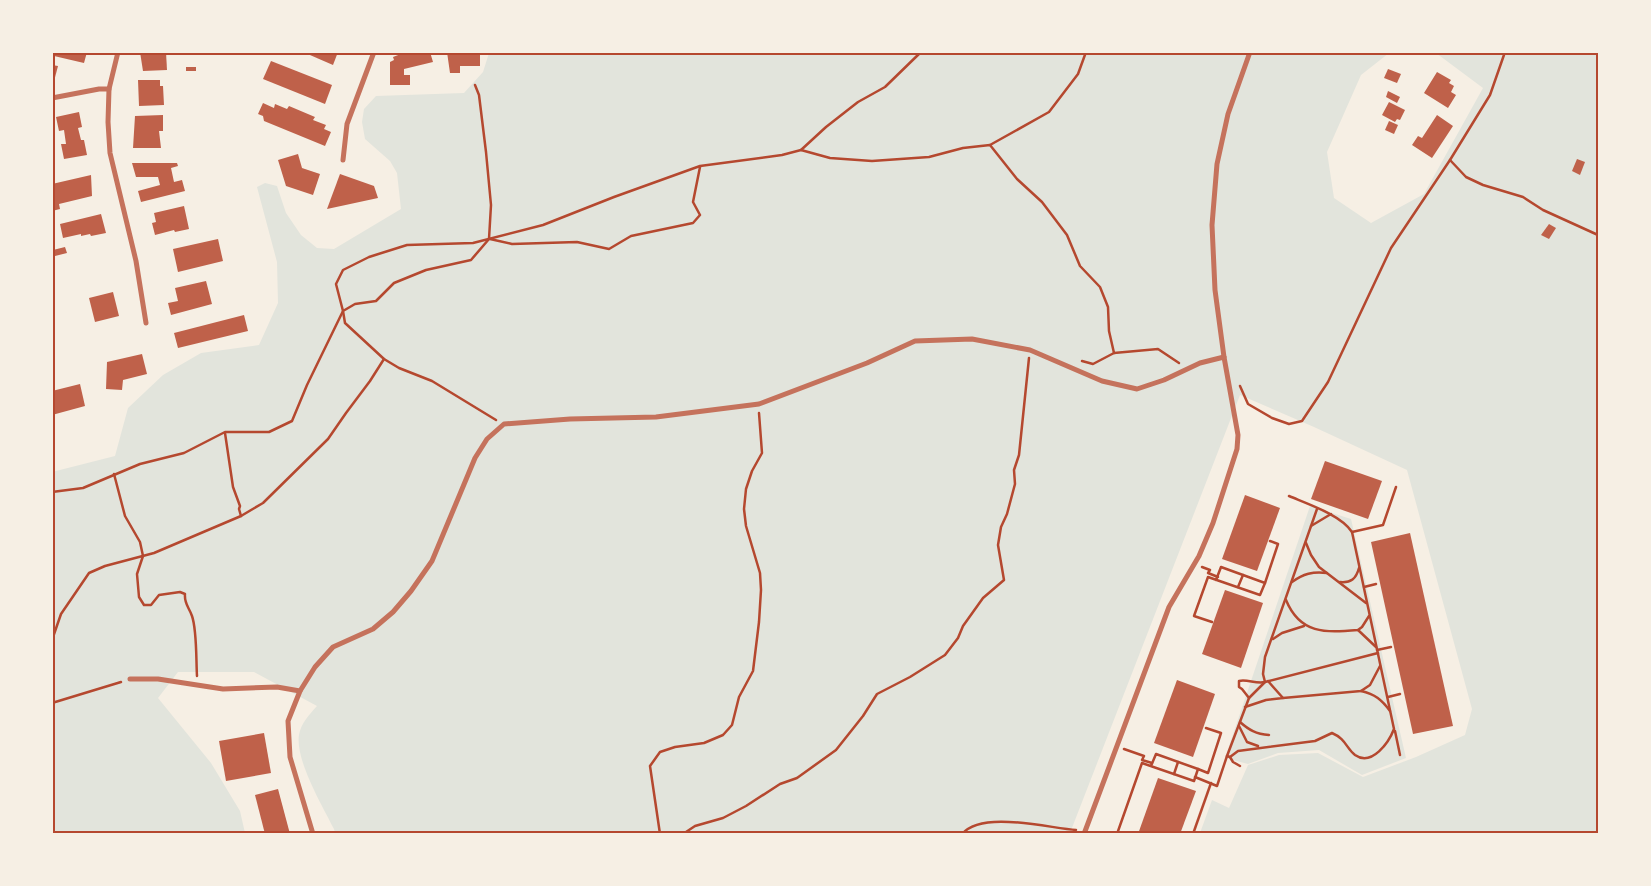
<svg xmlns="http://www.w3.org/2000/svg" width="1651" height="886" font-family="'PT Sans Narrow',sans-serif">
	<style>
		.green { fill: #e2e4dc }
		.building { fill: #bf614a }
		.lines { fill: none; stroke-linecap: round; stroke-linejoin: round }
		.path { stroke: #b5482f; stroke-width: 2.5 }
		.minor { stroke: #c5725c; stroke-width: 5 }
		.neatline { fill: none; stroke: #b5482f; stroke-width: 2 }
	</style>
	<rect width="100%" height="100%" fill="#f6efe4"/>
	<g class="green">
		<path d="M489 53H1389L1361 75 1327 152 1334 198 1371 223 1424 194 1483 88 1436 53H1598V833H1200L1212 800 1229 808 1248 765 1279 755 1318 753 1363 777 1416 757 1465 735 1472 709 1407 470 1314 427 1240 395 1070 833H335L334 829C323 807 295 760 299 735 301 723 309 715 317 706L254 672H178L158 698 211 763 240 811 245 833H53L52 472 115 456 128 408 163 375 201 353 259 345 278 303 277 262 257 187 265 183 277 186 286 213 301 235 317 248 334 249 401 209 397 173 390 161 365 139 362 122 364 109 376 96 464 93 483 72Z"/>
		<path d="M1310 506 1351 519 1406 758 1362 775 1319 750 1278 753 1248 764 1225 758Z"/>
	</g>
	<g class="building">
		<path d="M55 52H87L84 63 54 56Z"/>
		<path d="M140 52H166L167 70 143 71Z"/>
		<path d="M303 52H338L333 65Z"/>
		<path d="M406 52H430L433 62 404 69V75H410V85H390V62L394 60 393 57Z"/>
		<path d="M447 52H480V66H460V73H450Z"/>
		<path d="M271 61 332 85 325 104 263 79Z"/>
		<path d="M52 65 58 66 53 85H52Z"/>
		<rect x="186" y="67" width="10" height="4"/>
		<path d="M1388 69 1401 74 1397 83 1384 78Z"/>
		<path d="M1437 72 1451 80 1449 83 1454 86 1451 92 1456 95 1448 108 1424 93Z"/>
		<path d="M138 80H160V86H163L164 105 139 106Z"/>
		<path d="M1388 91 1400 97 1397 103 1386 97Z"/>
		<path d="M1389 102 1405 110 1400 120 1397 119 1395 122 1382 115Z"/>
		<path d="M263 103 274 108 275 104 287 109 289 106 315 117 313 120 326 125 324 129 331 132 325 146 264 121 263 116 258 114Z"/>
		<path d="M79 112 82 127 78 128 81 140H84L87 155 64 159 61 144H66L64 130 59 131 56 117Z"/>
		<path d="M163 115V131H159L161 148H133L135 116Z"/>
		<path d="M1437 115 1453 126 1432 158 1412 145 1418 136 1422 138Z"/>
		<path d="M1389 121 1398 125 1394 134 1385 130Z"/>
		<path d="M298 154 302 168 320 174 313 195 286 186 278 160Z"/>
		<path d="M1577 159 1585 162 1580 175 1572 171Z"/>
		<path d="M132 163H177L178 166 171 168 174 182 182 180 185 191 141 202 138 191 160 185 158 177H136Z"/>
		<path d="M340 174 374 186 378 198 327 209Z"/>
		<path d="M91 175 92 196 59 204 60 209 52 211V184Z"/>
		<path d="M184 206 189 229 175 232 174 230 155 235 152 223 156 222 154 213Z"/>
		<path d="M101 214 106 233 91 236 90 234 81 236V234L63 238 60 224Z"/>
		<path d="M1549 224 1556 228 1549 239 1541 235Z"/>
		<path d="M218 239 223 261 178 272 173 249Z"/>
		<path d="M65 247 67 253 55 256 53 250Z"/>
		<path d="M206 281 212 304 171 315 168 303 178 301 175 288Z"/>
		<path d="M113 292 119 316 95 322 89 298Z"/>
		<path d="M244 315 248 331 178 348 174 333Z"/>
		<path d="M142 354 147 374 123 380 122 390 106 389 107 362Z"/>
		<path d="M80 384 85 406 52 415V391Z"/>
		<path d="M1325 461 1382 481 1368 519 1311 499Z"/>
		<path d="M1245 495 1280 508 1257 571 1222 559Z"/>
		<path d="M1410 533 1453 726 1413 734 1371 542Z"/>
		<path d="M1225 590 1263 603 1241 668 1202 654Z"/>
		<path d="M1177 680 1215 694 1193 757 1154 743Z"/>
		<path d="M264 733 271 773 226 781 219 741Z"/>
		<path d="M1158 778 1196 791 1180 834H1138Z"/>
		<path d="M278 789 290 834H265L255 795Z"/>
	</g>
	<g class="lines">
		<g class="path">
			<path d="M475 85 479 95 486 152 491 205 489 239 471 260 426 270 394 283 376 301 355 304 343 311 345 323 384 359 399 368 432 381 496 420"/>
			<path d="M990 145 1049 112 1078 74 1086 52"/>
			<path d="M801 150 826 127 858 102 885 87 921 52"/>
			<path d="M1450 160 1466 177 1483 185 1523 197 1543 210 1598 235"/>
			<path d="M490 239 512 244 577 242 609 249 631 236 693 223 700 215 693 202 700 167"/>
			<path d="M1082 361 1093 364 1114 353 1158 349 1179 363"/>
			<path d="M1240 386 1248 404 1272 418 1289 424 1302 421 1328 382 1391 248 1450 160 1490 95 1505 52"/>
			<path d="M225 433 233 487 240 506 239 509 241 516"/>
			<path d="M114 474 125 516 140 542 143 556 137 574 139 597 144 605H151L159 595 180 592 185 594C184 604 189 607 192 616 197 630 196 660 197 676"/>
			<path d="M52 492 83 488 140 464 184 453 225 432H269L292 421 307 385 343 311 336 284 343 270 369 257 407 245 473 243 543 225 614 197 700 166 782 155 801 150 830 158 872 161 929 157 963 148 990 145 1017 179 1042 202 1067 235 1080 266 1100 287 1108 307 1109 331 1114 353"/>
			<path d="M1311 526 1331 514"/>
			<path d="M1352 532 1383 525 1396 487"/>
			<path d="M1306 543 1311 555 1319 567 1366 603"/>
			<path d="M1202 567 1210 570 1208 573 1218 577"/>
			<path d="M1292 582C1303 574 1313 571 1327 573"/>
			<path d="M1340 582C1351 583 1356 579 1359 568"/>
			<path d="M1265 583 1278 544 1270 541"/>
			<path d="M1238 587 1243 575"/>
			<path d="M1364 587 1376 584"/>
			<path d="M1286 600C1300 634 1325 633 1358 630L1362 627 1369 616"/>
			<path d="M1212 622 1194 616 1208 577 1260 595 1265 583 1221 567 1216 580"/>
			<path d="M1358 630 1376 647"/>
			<path d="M1273 639 1282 633 1304 626"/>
			<path d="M52 640 61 614 89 573 105 566 154 553 241 516 263 503 328 439 346 413 370 381 384 359"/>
			<path d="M1377 650 1391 647"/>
			<path d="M1361 691C1375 694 1382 700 1390 711"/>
			<path d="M1388 697 1400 694"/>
			<path d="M1249 698 1265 682 1263 674 1265 657 1317 509"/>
			<path d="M1283 698 1361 691 1370 685 1380 666"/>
			<path d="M52 703 121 682"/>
			<path d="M1245 707 1266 700 1283 698 1268 681"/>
			<path d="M1240 722C1249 730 1256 734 1269 735"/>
			<path d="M1239 726 1247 742 1258 746"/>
			<path d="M1395 731 1400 755"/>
			<path d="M1124 749 1144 756 1142 760 1152 763"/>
			<path d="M1227 756 1249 698 1242 689 1239 687V681C1247 679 1256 684 1265 682L1378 653"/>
			<path d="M1230 757 1233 762 1240 766"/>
			<path d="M1198 769 1208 773 1221 733 1206 728"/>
			<path d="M1174 774 1178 762"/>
			<path d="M1195 777 1217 786 1227 756 1230 757 1238 751 1315 741 1332 733C1346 739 1346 748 1355 755 1372 767 1389 742 1394 729L1352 532C1341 515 1308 504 1289 496"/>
			<path d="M660 834 650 766 660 752 675 747 704 743 723 735 732 725 739 697 753 671 759 622 761 590 760 573 746 526 744 509 746 489 752 471 762 453 759 413"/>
			<path d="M683 834 695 826 723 818 746 806 780 784 797 778 836 750 863 716 877 694 910 677 945 655 958 638 963 626 983 598 1004 580 998 545 1001 527 1007 514 1015 484 1014 470 1019 455 1029 358"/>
			<path d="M962 834C982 810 1048 828 1076 830"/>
			<path d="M1117 834 1142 763 1194 781 1198 769 1156 754 1151 766"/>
			<path d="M1193 834 1211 783"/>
		</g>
		<g class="minor">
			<path d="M118 52 109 89 108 122 110 153 136 261 146 323"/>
			<path d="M52 98 99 89H109"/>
			<path d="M343 160 347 124 374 52"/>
			<path d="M130 679H158L223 689 277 687 300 691"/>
			<path d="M313 834 290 757 288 721 300 691 315 667 333 647 373 629 393 612 411 591 432 561 475 458 487 439 504 424 570 419 656 417 759 404 867 363 915 341 972 339 1030 350 1102 381 1137 389 1164 380 1200 363 1224 357"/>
			<path d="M1084 834 1169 607 1199 556 1213 523 1237 449 1238 435 1224 357 1215 290 1212 225 1217 164 1228 114 1250 52"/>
		</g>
	</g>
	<rect width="1651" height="886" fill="none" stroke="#f6efe4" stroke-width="108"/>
	<rect x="54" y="54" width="1543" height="778" class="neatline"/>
</svg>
